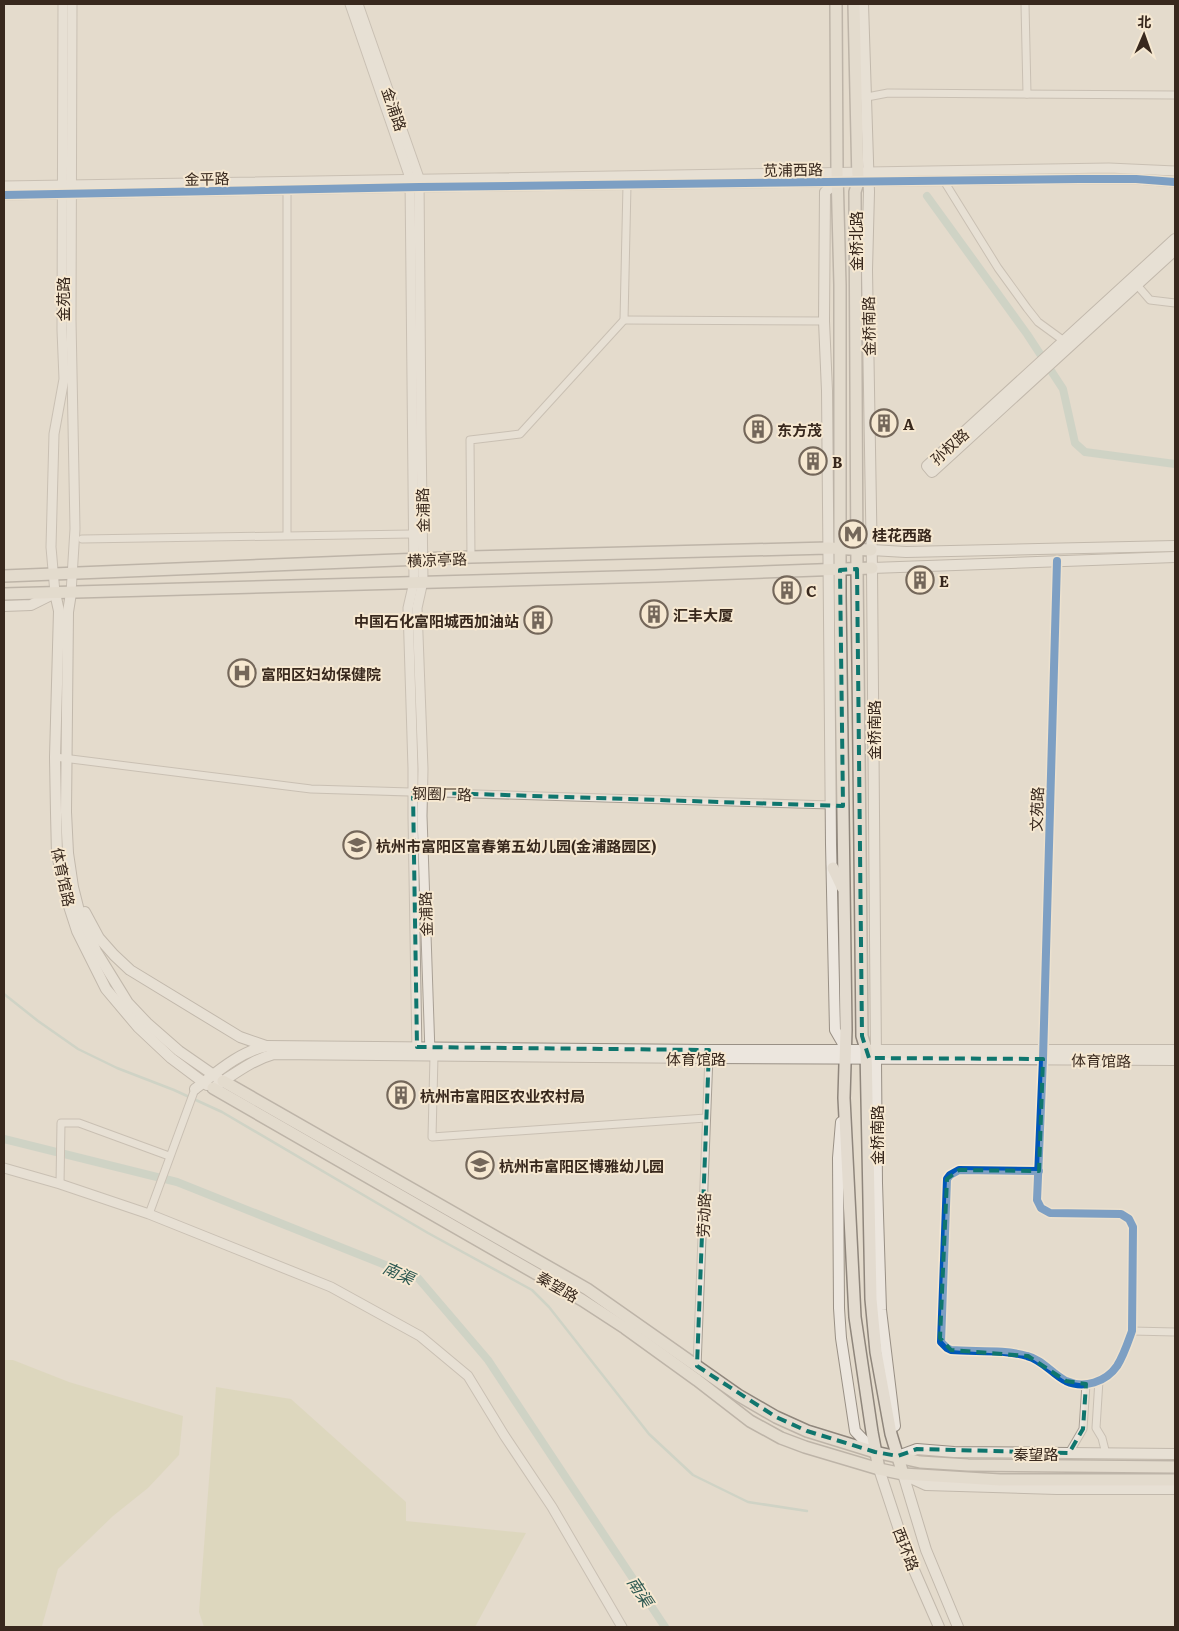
<svg xmlns="http://www.w3.org/2000/svg" width="1179" height="1631" font-family="Literata,'Noto Sans SC',serif">
	<style>
		.green { fill: #d6d3ae }
		.lines { fill: none; stroke-linecap: round; stroke-linejoin: round }
		.stream { stroke: #b7c9bd; stroke-width: 2.5 }
		.canal { stroke: #b7c9bd; stroke-width: 8 }
		.minor-casing { stroke: #a9a095; stroke-width: 9 }
		.tertiary-casing { stroke: #a9a095; stroke-width: 11 }
		.secondary-casing { stroke: #999085; stroke-width: 12 }
		.primary-casing { stroke: #8f867c; stroke-width: 14 }
		.minor { stroke: #ece6de; stroke-width: 7 }
		.tertiary { stroke: #ece6de; stroke-width: 9 }
		.secondary { stroke: #ece6de; stroke-width: 10 }
		.primary { stroke: #e3dbcf; stroke-width: 11 }
		.cycleway-casing { stroke: #f6e8d1; stroke-width: 11 }
		.cycleway { stroke: #0057b8; stroke-width: 8 }
		.marked { fill: none; stroke: #0f766e; stroke-width: 4; stroke-dasharray: 10 6; stroke-linejoin: round }
		.labels { text-anchor: middle; dominant-baseline: central; stroke-width: 4; stroke-linejoin: round; paint-order: stroke }
		.street-label { font-size: 15px; fill: #38281d; stroke: #f6e8d1 }
		.poi-label { font-size: 15px; font-weight: bold; fill: #38281d; stroke: #f6e8d1; text-anchor: start }
		.water-label { font-size: 16px; font-style: italic; fill: #2c5851; stroke: #f6e8d1 }
	</style>
	<rect width="100%" height="100%" fill="#e4dbcc"/>
	<g class="green">
		<path d="M4 1360H13L69 1382 183 1416 179 1455 148 1488 113 1516 58 1569 42 1626 43 1627H4Z"/>
		<path d="M216 1387 291 1399 406 1502V1521L526 1533 475 1627H204L199 1612Z"/>
	</g>
	<g class="lines">
		<path class="stream" d="M4 994 38 1021 78 1049 117 1068 174 1090 222 1112 428 1233 532 1290 549 1307 649 1434 693 1475 748 1502 807 1511"/>
		<g class="canal">
			<path d="M927 196 1027 334 1063 389 1075 443 1085 452 1175 464"/>
			<path d="M4 1139 177 1182 418 1278 488 1360 665 1627"/>
		</g>
		<g class="minor-casing">
			<g id="minor">
				<path d="M1025 4 1027 94"/>
				<path d="M867 97 888 93 1175 95"/>
				<path d="M944 181 998 268 1027 308 1038 322 1064 341"/>
				<path d="M1137 285 1150 300 1175 303"/>
				<path d="M624 320 824 321"/>
				<path d="M287 535V186"/>
				<path d="M82 539 412 534"/>
				<path d="M471 557 470 440 520 434 624 320 627 185"/>
				<path d="M55 757 311 789 831 805"/>
				<path d="M434 1056 432 1137 706 1118"/>
				<path d="M1039 1171 959 1170 950 1175 947 1179 941 1342 947 1348 951 1350C975 1352 1003 1349 1027 1356 1043 1360 1052 1374 1066 1381 1084 1389 1106 1382 1117 1366 1124 1355 1128 1342 1132 1331L1133 1227 1129 1219 1121 1214 1050 1213 1041 1208 1037 1200 1043 1059 1057 561"/>
				<path d="M60 1184 61 1123H79L169 1156"/>
				<path d="M149 1214 195 1089"/>
				<path d="M1132 1331 1175 1332"/>
				<path d="M697 1367 709 1055"/>
				<path d="M1099 1380 1096 1428 1102 1438 1106 1454"/>
				<path d="M1069 1453 1083 1429 1086 1384"/>
			</g>
		</g>
		<g class="tertiary-casing">
			<g id="tertiary">
				<path d="M350 4 410 178 414 582 408 608 413 768V816L417 1053"/>
				<path d="M358 4 419 178 421 432 423 581 417 608 423 769 422 816 430 1053"/>
				<path d="M4 186 1109 168 1175 171"/>
				<path d="M4 195 419 187 1079 179H1136L1175 182"/>
				<path d="M55 593 51 547 54 434 64 379 62 330 63 4"/>
				<path d="M71 593 75 529 71 320 72 4"/>
				<path d="M4 1168 60 1184 149 1214 331 1287 420 1336 468 1376 504 1435 552 1507 622 1627"/>
			</g>
		</g>
		<g class="secondary-casing">
			<g id="secondary">
				<path d="M863 4 869 192 867 270 872 568 877 1183 881 1310 895 1426"/>
				<path d="M837 182 825 192 824 321 827 391 831 844 835 1030 846 1049"/>
				<path d="M1175 239 927 466 932 472 1175 250"/>
				<path d="M871 550 906 552 1175 546"/>
				<path d="M872 568 1175 557"/>
				<path d="M71 593 68 612 66 812 68 853 73 887 80 915 96 951 128 1003 147 1023 179 1051 218 1078"/>
				<path d="M4 606 31 605 55 593 59 611 55 757 56 813 57 854 66 897 77 931 106 989 138 1027 171 1058 207 1085"/>
				<path d="M85 912 99 938 114 955 130 970 240 1037 266 1046"/>
				<path d="M217 1085C236 1073 252 1060 274 1054L709 1058 1175 1060"/>
				<path d="M195 1089C217 1072 239 1052 267 1046L709 1050H1175"/>
				<path d="M841 1122 838 1158 839 1308 841 1338 855 1431 875 1452"/>
				<path d="M898 1453V1456L917 1449 954 1452 1175 1454"/>
				<path d="M879 1469 907 1554 939 1627"/>
				<path d="M903 1474 926 1550 958 1627"/>
				<path d="M904 1475 926 1485 1057 1489H1175"/>
			</g>
		</g>
		<g class="primary-casing">
			<g id="primary">
				<path d="M836 4 837 172 840 285V596L846 1030 844 1098 855 1317 872 1432 879 1469"/>
				<path d="M854 4 858 182 855 192 857 569 862 1036 866 1049 871 1299 876 1352 891 1434 903 1474"/>
				<path d="M4 576 471 557 828 548 871 550"/>
				<path d="M4 594 656 576 872 568"/>
				<path d="M833 868 842 887"/>
				<path d="M223 1081 587 1289 738 1395 776 1417 807 1431 875 1452 920 1462 968 1465 1175 1467"/>
				<path d="M213 1088 582 1300 625 1328 697 1380 750 1421 781 1438 805 1447 879 1469 903 1474 1000 1480H1175"/>
			</g>
		</g>
		<use href="#minor" class="minor"/>
		<use href="#tertiary" class="tertiary"/>
		<use href="#secondary" class="secondary"/>
		<use href="#primary" class="primary"/>
		<g class="cycleway-casing">
			<g id="cycleway">
				<path d="M4 195 419 187 1079 179H1136L1175 182"/>
				<path d="M1039 1171 959 1170 950 1175 947 1179 941 1342 947 1348 951 1350C975 1352 1003 1349 1027 1356 1043 1360 1052 1374 1066 1381 1084 1389 1106 1382 1117 1366 1124 1355 1128 1342 1132 1331L1133 1227 1129 1219 1121 1214 1050 1213 1041 1208 1037 1200 1043 1059 1057 561"/>
			</g>
		</g>
		<use href="#cycleway" class="cycleway"/>
	</g>
	<path d="M0 0H1179V1631H0ZM857 569 862 1036 869 1058 1043 1059 1039 1171 959 1170 947 1179 940 1338 951 1350 1028 1356 1066 1381 1086 1384 1083 1429 1069 1453 917 1449 898 1456 875 1452 807 1431 776 1417 697 1366 709 1050 417 1047 413 792 843 806 840 570Z" fill="#e4dbcc" fill-opacity=".55" fill-rule="evenodd"/>
	<path class="marked" d="M857 569 862 1036 869 1058 1043 1059 1039 1171 959 1170 947 1179 940 1338 951 1350 1028 1356 1066 1381 1086 1384 1083 1429 1069 1453 917 1449 898 1456 875 1452 807 1431 776 1417 697 1366 709 1050 417 1047 413 792 843 806 840 570Z"/>
	<defs>
		<g id="building-ring" transform="scale(1.4375)"><circle r="9.5" fill="#f6e8d1" stroke="#74675a" stroke-width="1.5"/><path d="M-4-6H4V6H1V3H-1V6H-4ZM-2.5-4.3h1.7v1.8h-1.7ZM.8-4.3h1.7v1.8H.8ZM-2.5-1h1.7V.8h-1.7ZM.8-1h1.7V.8H.8Z" fill="#74675a"/></g>
		<g id="metro-ring" transform="scale(1.4375)"><circle r="9.5" fill="#f6e8d1" stroke="#74675a" stroke-width="1.5"/><path d="M-5.5 5V-5H-3L0 0L3-5H5.5V5H3V-.5L0 4L-3-.5V5Z" fill="#74675a"/></g>
		<g id="hospital-ring" transform="scale(1.4375)"><circle r="9.5" fill="#f6e8d1" stroke="#74675a" stroke-width="1.5"/><path d="M-5-5h3v3.5h4V-5h3V5h-3V1.5h-4V5h-3Z" fill="#74675a"/></g>
		<g id="school-ring" transform="scale(1.4375)"><circle r="9.5" fill="#f6e8d1" stroke="#74675a" stroke-width="1.5"/><path d="M0-5L7-2L0 1L-7-2ZM-4 1L0 2.5L4 1V4Q0 6-4 4Z" fill="#74675a"/></g>
	</defs>
	<g fill-rule="evenodd">
		<use href="#building-ring" x="884" y="423"/>
		<use href="#building-ring" x="758" y="429"/>
		<use href="#building-ring" x="813" y="461"/>
		<use href="#metro-ring" x="853" y="534"/>
		<use href="#building-ring" x="920" y="580"/>
		<use href="#building-ring" x="787" y="590"/>
		<use href="#building-ring" x="654" y="614"/>
		<use href="#building-ring" x="538" y="620"/>
		<use href="#hospital-ring" x="242" y="673"/>
		<use href="#school-ring" x="357" y="845"/>
		<use href="#building-ring" x="401" y="1095"/>
		<use href="#school-ring" x="480" y="1165"/>
	</g>
	<g class="labels">
		<g class="street-label">
			<text transform="translate(395 109) rotate(71)">金浦路</text>
			<text transform="translate(793 169) rotate(-1)">苋浦西路</text>
			<text transform="translate(207 178) rotate(-1)">金平路</text>
			<text transform="translate(855 241) rotate(-90)">金桥北路</text>
			<text transform="translate(62 299) rotate(-90)">金苑路</text>
			<text transform="translate(868 326) rotate(-91)">金桥南路</text>
			<text transform="translate(949 446) rotate(-42)">孙权路</text>
			<text transform="translate(422 510) rotate(-91)">金浦路</text>
			<text transform="translate(437 559) rotate(-2)">横凉亭路</text>
			<text transform="translate(873 730) rotate(-90)">金桥南路</text>
			<text transform="translate(442 793) rotate(2)">钢圈厂路</text>
			<text transform="translate(1036 809) rotate(-88)">文苑路</text>
			<text transform="translate(64 877) rotate(78)">体育馆路</text>
			<text transform="translate(425 914) rotate(-92)">金浦路</text>
			<text x="696" y="1058">体育馆路</text>
			<text transform="translate(1101 1060) rotate(1)">体育馆路</text>
			<text transform="translate(876 1135) rotate(-90)">金桥南路</text>
			<text transform="translate(703 1215) rotate(-88)">劳动路</text>
			<text transform="translate(558 1286) rotate(30)">秦望路</text>
			<text x="1036" y="1453">秦望路</text>
			<text transform="translate(907 1549) rotate(69)">西环路</text>
		</g>
		<g class="poi-label">
			<text x="903" y="423">A</text>
			<text x="777" y="429">东方茂</text>
			<text x="832" y="461">B</text>
			<text x="872" y="534">桂花西路</text>
			<text x="939" y="580">E</text>
			<text x="806" y="590">C</text>
			<text x="673" y="614">汇丰大厦</text>
			<text x="519" y="620" text-anchor="end">中国石化富阳城西加油站</text>
			<text x="261" y="673">富阳区妇幼保健院</text>
			<text x="376" y="845">杭州市富阳区富春第五幼儿园(金浦路园区)</text>
			<text x="420" y="1095">杭州市富阳区农业农村局</text>
			<text x="499" y="1165">杭州市富阳区博雅幼儿园</text>
		</g>
		<g class="water-label">
			<text transform="translate(399 1272) rotate(24)">南渠</text>
			<text transform="translate(641 1591) rotate(57)">南渠</text>
		</g>
	</g>
	<rect width="1179" height="1631" fill="none" stroke="#38281d" stroke-width="10"/>
	<g transform="translate(1144 35) rotate(2)" stroke="#f6e8d1" stroke-width="4" paint-order="stroke">
	<path d="M0-4L9 19L0 12L-9 19Z" fill="#38281d"/>
	<text y="-8" font-size="14" font-weight="bold" text-anchor="middle" fill="#38281d">北</text>
	</g>
</svg>
